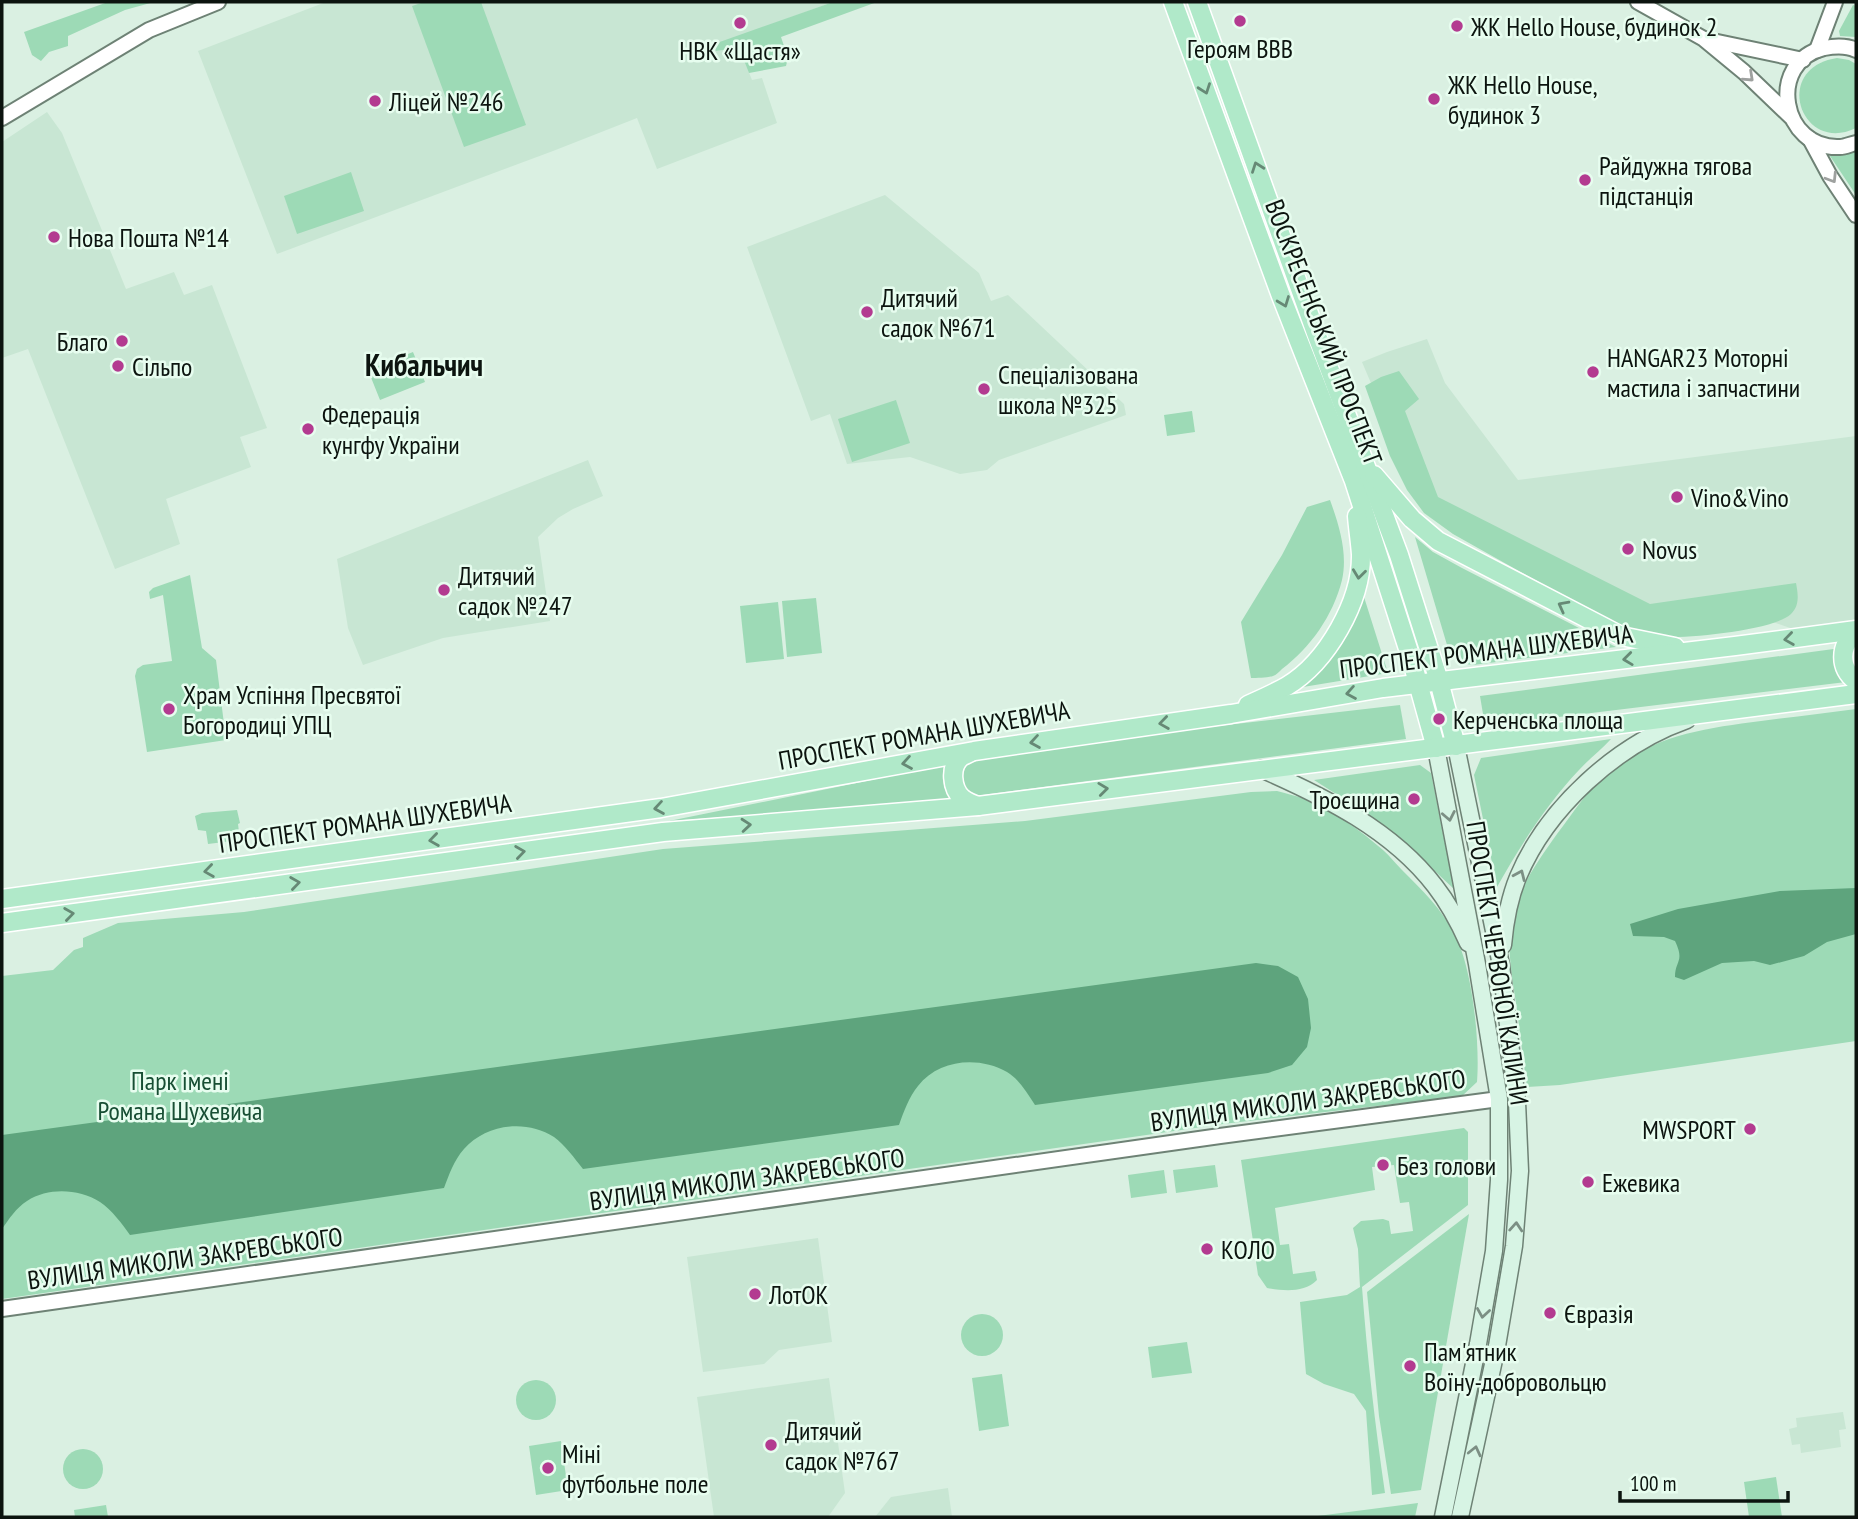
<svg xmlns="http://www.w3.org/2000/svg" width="1858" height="1519" font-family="'PT Sans Narrow',sans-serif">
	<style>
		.built { fill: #c8e6d3 }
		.green { fill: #9ddab6 }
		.water { fill: #5ea47d }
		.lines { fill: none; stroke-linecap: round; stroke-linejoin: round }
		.tertiary-casing { stroke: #6e8275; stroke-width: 18 }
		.secondary-casing { stroke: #6e8275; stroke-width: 19 }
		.primary-casing { stroke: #fff; stroke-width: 21 }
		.tertiary { stroke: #fff; stroke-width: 14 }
		.secondary { stroke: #d7f4e4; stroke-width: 16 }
		.primary { stroke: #b0e9c9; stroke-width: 18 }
		.oneway { stroke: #9ea19f }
		.oneway2 { stroke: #668975 }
		.oneway3 { stroke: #7c8f84 }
		.poi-dot { fill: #b33b90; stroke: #e7fdef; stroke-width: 2.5 }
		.labels { text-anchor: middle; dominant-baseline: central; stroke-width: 5; stroke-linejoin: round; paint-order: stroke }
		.poi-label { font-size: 26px; fill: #0c140f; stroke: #e7fdef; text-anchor: start }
		.street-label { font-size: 26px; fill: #0c140f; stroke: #e7fdef }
		.park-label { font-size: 26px; fill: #174e33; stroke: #e7fdef }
		.quarter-label { font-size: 30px; font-weight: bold; fill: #0c140f; stroke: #e7fdef }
	</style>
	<rect width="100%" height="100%" fill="#daf0e2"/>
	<g class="built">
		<path d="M326 2H833L714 45 717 51 739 48 752 80 762 78 777 123 657 169 637 118 553 151 277 254 198 51Z"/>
		<path d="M47 112 62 133 126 289 174 272 184 295 212 285 267 428 240 437 251 467 166 499 180 544 115 569 28 349 2 358V142Z"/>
		<path d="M885 195 979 273 991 301 1008 295 1124 404 1126 415 999 460 987 470 960 474 910 457 847 464 830 414 811 421 747 247Z"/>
		<path d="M1427 339 1445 383 1518 480 1856 436V621L1793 629 1764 619 1665 630 1421 501 1362 362 1387 352Z"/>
		<path d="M588 460 603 496 573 509 558 518 538 537 550 621 443 638 363 665 348 628 337 559Z"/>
		<path d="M818 1238 832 1342 779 1350 764 1364 703 1372 687 1257Z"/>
		<path d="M829 1378 845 1493 828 1517H714L697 1397Z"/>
		<path d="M1843 1412 1846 1429 1839 1430 1841 1447 1801 1453 1800 1444 1792 1445 1789 1429 1797 1427 1796 1418Z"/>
		<path d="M948 1488 952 1517H875L891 1497Z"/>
	</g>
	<g class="green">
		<path d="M108 2H154L125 10 68 36V46L49 52 41 61 32 55 24 32Z"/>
		<path d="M424 2H481L526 125 464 147 412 6Z"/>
		<path d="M833 2H877L781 37 788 58 786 66 749 73 739 48 716 51 714 44Z"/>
		<path d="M1853 5 1856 6V37L1840 36 1839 31Z"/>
		<path d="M1837 58 1849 60 1856 64V128C1801 155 1771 68 1837 58Z"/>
		<path d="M1856 150V195L1830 156 1831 154H1841Z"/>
		<path d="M351 172 364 211 297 234 284 196Z"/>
		<path d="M413 352 425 382 380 400 368 370Z"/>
		<path d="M1399 371 1419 399 1405 411 1438 497 1650 604 1796 583C1798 594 1800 605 1791 614 1773 631 1682 639 1657 637 1646 636 1635 632 1624 630L1453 534 1424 513 1407 490 1390 456 1365 386 1381 377Z"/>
		<path d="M896 400 910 443 852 462 838 419Z"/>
		<path d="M1192 411 1195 432 1167 436 1164 415Z"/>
		<path d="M1330 500C1339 525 1348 553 1342 580 1333 616 1310 648 1282 669 1279 672 1276 675 1273 676 1267 678 1257 678 1251 678L1241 622 1282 555 1307 507Z"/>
		<path d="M1415 537 1433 552 1462 568 1616 647 1473 665C1463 664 1457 662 1450 655Z"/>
		<path d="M190 575 202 648 216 660 226 740 147 752 135 676 137 669 143 665 172 661 163 595 150 599 149 592 153 588Z"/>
		<path d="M1364 597 1388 673 1303 687C1331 658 1349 634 1364 597Z"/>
		<path d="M816 598 822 653 787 657 782 601Z"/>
		<path d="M778 602 784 659 746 663 740 606Z"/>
		<path d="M1841 648 1846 682 1485 726 1480 696Z"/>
		<path d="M1400 705 1406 739 975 796C958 788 958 769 974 760L1192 729Z"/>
		<path d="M1856 709V1041L1560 1085 1527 1087C1523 1059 1520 1031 1516 1003 1512 977 1507 950 1511 924 1516 891 1538 861 1557 834 1573 813 1590 786 1612 769 1657 735 1706 728 1761 721 1793 717 1825 713 1856 709Z"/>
		<path d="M1611 739C1601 750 1589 759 1579 770 1546 805 1520 846 1497 887L1474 775 1481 758Z"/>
		<path d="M945 765C941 779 943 789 952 801L669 821Z"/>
		<path d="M1420 765 1431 773 1454 889C1411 848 1365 811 1314 780Z"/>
		<path d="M1277 791C1287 794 1298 796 1308 800 1335 812 1361 831 1383 850 1390 856 1395 863 1402 870 1422 890 1442 909 1455 935 1473 970 1480 1044 1477 1082L1462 1096 1223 1124 2 1299V976L53 970 74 950 83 947V938L118 923 244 912 663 849 1025 821 1251 792Z"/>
		<path d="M237 810 240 823 238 824 240 840 208 844 206 831 198 830 195 816 202 813Z"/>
		<path d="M1464 1128 1468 1132V1205L1362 1287C1367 1356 1375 1424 1385 1493L1372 1495 1366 1411 1354 1394 1324 1384 1306 1374 1300 1302 1347 1295 1360 1287 1358 1249 1353 1228 1361 1221 1383 1219 1389 1221 1391 1234 1413 1231 1409 1202 1400 1203 1394 1165 1372 1167 1375 1190 1275 1208 1280 1245 1289 1244 1293 1274 1315 1271 1317 1280C1304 1293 1284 1291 1267 1288L1258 1275 1241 1160Z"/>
		<path d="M1215 1165 1218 1187 1176 1193 1173 1170Z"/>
		<path d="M1164 1170 1167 1193 1131 1198 1128 1175Z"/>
		<path d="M1469 1214 1421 1490 1391 1494 1379 1416 1367 1292Z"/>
		<circle cx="982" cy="1335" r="21"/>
		<path d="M1187 1342 1192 1373 1152 1378 1148 1347Z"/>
		<path d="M1002 1374 1009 1426 979 1431 972 1378Z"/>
		<circle cx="536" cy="1400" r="20"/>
		<path d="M561 1441 568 1490 536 1495 529 1446Z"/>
		<circle cx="83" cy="1469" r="20"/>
		<path d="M1776 1477 1782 1517H1749L1744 1482Z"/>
		<path d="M1418 1503 1415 1517H1310Z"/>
		<path d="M106 1505 108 1517H75L74 1510Z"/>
	</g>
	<g class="water">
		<path d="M1856 888V934L1827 942 1804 956 1770 965 1754 961 1722 963 1684 980 1675 977C1675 960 1685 962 1675 941L1664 937 1633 936 1630 924 1678 909 1780 891Z"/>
		<path d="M1256 963 1278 966 1298 977 1308 999 1311 1028 1307 1047 1292 1065 1268 1073 1035 1105C1027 1093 1019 1079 1007 1072 979 1056 939 1059 918 1086 909 1097 904 1111 899 1125L583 1169C575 1159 565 1145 554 1137 526 1119 486 1124 464 1149 454 1160 449 1175 444 1188L130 1235C122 1224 112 1210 100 1202 79 1189 49 1187 27 1201 16 1208 9 1219 2 1229V1135Z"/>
	</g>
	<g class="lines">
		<g class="tertiary-casing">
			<g id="tertiary">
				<path d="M1638 2 1704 39 1744 72 1791 117"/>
				<path d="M1708 40 1803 60"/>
				<path d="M1817 50 1835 2"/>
				<path d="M1856 50C1846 45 1835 46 1824 48 1766 62 1781 150 1840 147 1845 147 1851 144 1856 143"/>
				<path d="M2 118 149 30 218 2"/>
				<path d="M1810 139 1830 176 1856 215"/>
				<path d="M2 1309 1220 1136 1499 1099"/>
			</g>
		</g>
		<g class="secondary-casing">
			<g id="secondary">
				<path d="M1456 746 1501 965 1517 1102 1520 1171 1514 1246 1497 1346 1460 1517"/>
				<path d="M1436 748 1477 964 1499 1099V1180L1494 1251 1478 1344 1443 1517"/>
				<path d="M1261 769C1325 797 1392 830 1435 886 1449 904 1459 923 1468 943"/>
				<path d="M1503 945C1505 922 1509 899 1518 877 1547 808 1616 745 1687 720"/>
			</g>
		</g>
		<g class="primary-casing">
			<g id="primary">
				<path d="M1173 2 1281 296 1354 481 1411 658 1436 748"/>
				<path d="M1197 2 1316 333 1399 555 1439 681 1456 746"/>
				<path d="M1374 475 1412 519 1438 541 1621 636 1675 647"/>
				<path d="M1856 632C1839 646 1839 668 1856 681"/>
				<path d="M1248 705C1261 699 1275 693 1287 686 1327 662 1362 601 1361 554 1360 541 1358 529 1357 516"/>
				<path d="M971 752C968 754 964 755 961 757 949 767 952 789 962 798 967 802 972 804 978 806"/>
				<path d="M2 899 661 808 974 751 1231 714 1383 688 1735 646 1856 630"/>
				<path d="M2 923 663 832 978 806 1856 694"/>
			</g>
		</g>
		<use href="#tertiary" class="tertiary"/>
		<use href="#secondary" class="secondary"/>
		<use href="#primary" class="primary"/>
	</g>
	<defs><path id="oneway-chevron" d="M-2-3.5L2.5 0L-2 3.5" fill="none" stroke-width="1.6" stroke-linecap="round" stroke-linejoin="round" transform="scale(1.75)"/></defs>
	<g class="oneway">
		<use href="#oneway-chevron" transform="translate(1749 77) rotate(43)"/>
		<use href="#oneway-chevron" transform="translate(1832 178) rotate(58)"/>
	</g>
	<g class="oneway2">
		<use href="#oneway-chevron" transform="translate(1205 89) rotate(70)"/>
		<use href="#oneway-chevron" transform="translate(1257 167) rotate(-110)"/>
		<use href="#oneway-chevron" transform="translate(1284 302) rotate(69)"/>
		<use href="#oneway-chevron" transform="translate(1359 574) rotate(97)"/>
		<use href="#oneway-chevron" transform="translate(1563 606) rotate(-152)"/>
		<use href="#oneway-chevron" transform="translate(1789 639) rotate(172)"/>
		<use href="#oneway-chevron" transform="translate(1628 659) rotate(173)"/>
		<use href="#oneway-chevron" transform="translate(1351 693) rotate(170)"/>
		<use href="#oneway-chevron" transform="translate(1164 723) rotate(172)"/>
		<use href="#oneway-chevron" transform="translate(1035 742) rotate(171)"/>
		<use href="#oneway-chevron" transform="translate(907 763) rotate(170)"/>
		<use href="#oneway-chevron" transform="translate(1103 789) rotate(-7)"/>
		<use href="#oneway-chevron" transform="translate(659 808) rotate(171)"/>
		<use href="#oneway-chevron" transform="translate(746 825) rotate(-5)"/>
		<use href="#oneway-chevron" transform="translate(434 840) rotate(172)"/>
		<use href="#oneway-chevron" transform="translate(520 852) rotate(-8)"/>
		<use href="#oneway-chevron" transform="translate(209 871) rotate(172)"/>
		<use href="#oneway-chevron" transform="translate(295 883) rotate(-8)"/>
		<use href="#oneway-chevron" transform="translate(69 914) rotate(-8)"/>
	</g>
	<g class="oneway3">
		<use href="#oneway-chevron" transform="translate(1449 816) rotate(79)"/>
		<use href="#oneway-chevron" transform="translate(1520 875) rotate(-66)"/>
		<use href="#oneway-chevron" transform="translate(1516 1227) rotate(-86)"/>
		<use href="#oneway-chevron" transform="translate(1483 1313) rotate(99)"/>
		<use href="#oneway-chevron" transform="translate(1475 1451) rotate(-77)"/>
	</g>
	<g class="poi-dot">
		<circle cx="1240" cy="21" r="7"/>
		<circle cx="740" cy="23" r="7"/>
		<circle cx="1457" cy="26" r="7"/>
		<circle cx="1434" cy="99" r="7"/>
		<circle cx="375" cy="101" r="7"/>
		<circle cx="1585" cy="180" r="7"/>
		<circle cx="54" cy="237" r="7"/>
		<circle cx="867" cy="312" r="7"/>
		<circle cx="122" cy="341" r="7"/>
		<circle cx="118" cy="366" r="7"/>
		<circle cx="1593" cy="372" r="7"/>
		<circle cx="984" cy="389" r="7"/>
		<circle cx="308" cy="429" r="7"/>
		<circle cx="1677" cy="497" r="7"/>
		<circle cx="1628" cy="549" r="7"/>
		<circle cx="444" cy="590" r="7"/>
		<circle cx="169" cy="709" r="7"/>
		<circle cx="1439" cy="719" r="7"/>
		<circle cx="1414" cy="799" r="7"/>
		<circle cx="1750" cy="1129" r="7"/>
		<circle cx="1383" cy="1165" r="7"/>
		<circle cx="1588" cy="1182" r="7"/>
		<circle cx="1207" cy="1249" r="7"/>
		<circle cx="755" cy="1294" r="7"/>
		<circle cx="1550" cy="1313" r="7"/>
		<circle cx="1410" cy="1366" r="7"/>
		<circle cx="771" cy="1445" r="7"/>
		<circle cx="548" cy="1468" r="7"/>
	</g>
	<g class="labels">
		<g class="poi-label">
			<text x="1471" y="26">ЖК Hello House, будинок 2</text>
			<text x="1240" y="48" text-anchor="middle">Героям ВВВ</text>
			<text x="740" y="50" text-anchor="middle">НВК «Щастя»</text>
			<text x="1448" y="84">ЖК Hello House,<tspan x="1448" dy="30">будинок 3</tspan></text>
			<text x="389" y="101">Ліцей №246</text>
			<text x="1599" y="165">Райдужна тягова<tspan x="1599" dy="30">пiдстанцiя</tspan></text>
			<text x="68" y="237">Нова Пошта №14</text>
			<text x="881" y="297">Дитячий<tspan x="881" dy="30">садок №671</tspan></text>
			<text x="108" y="341" text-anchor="end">Благо</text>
			<text x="1607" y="357">HANGAR23 Моторні<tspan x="1607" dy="30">мастила і запчастини</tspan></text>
			<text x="132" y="366">Сільпо</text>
			<text x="998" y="374">Спеціалізована<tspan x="998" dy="30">школа №325</tspan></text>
			<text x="322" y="414">Федерація<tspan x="322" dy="30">кунгфу України</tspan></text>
			<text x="1691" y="497">Vino&amp;Vino</text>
			<text x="1642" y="549">Novus</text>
			<text x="458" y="575">Дитячий<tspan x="458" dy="30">садок №247</tspan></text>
			<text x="183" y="694">Храм Успіння Пресвятої<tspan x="183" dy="30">Богородиці УПЦ</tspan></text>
			<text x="1453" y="719">Керченська площа</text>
			<text x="1400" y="799" text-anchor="end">Троєщина</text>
			<text x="1736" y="1129" text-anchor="end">MWSPORT</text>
			<text x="1397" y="1165">Без голови</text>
			<text x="1602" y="1182">Ежевика</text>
			<text x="1221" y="1249">КОЛО</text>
			<text x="769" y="1294">ЛотОК</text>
			<text x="1564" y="1313">Євразія</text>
			<text x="1424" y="1351">Пам'ятник<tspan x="1424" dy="30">Воїну-добровольцю</tspan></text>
			<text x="785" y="1430">Дитячий<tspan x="785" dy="30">садок №767</tspan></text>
			<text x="562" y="1453">Міні<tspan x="562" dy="30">футбольне поле</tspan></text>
		</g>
		<g class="street-label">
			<text transform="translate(1324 332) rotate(69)">ВОСКРЕСЕНСЬКИЙ ПРОСПЕКТ</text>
			<text transform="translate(1486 651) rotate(-7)">ПРОСПЕКТ РОМАНА ШУХЕВИЧА</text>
			<text transform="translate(924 735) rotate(-10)">ПРОСПЕКТ РОМАНА ШУХЕВИЧА</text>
			<text transform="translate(365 823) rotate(-8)">ПРОСПЕКТ РОМАНА ШУХЕВИЧА</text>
			<text transform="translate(1498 963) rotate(81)">ПРОСПЕКТ ЧЕРВОНОЇ КАЛИНИ</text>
			<text transform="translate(1308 1100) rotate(-8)">ВУЛИЦЯ МИКОЛИ ЗАКРЕВСЬКОГО</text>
			<text transform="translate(747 1179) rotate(-8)">ВУЛИЦЯ МИКОЛИ ЗАКРЕВСЬКОГО</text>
			<text transform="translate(185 1258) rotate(-8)">ВУЛИЦЯ МИКОЛИ ЗАКРЕВСЬКОГО</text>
		</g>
		<g class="park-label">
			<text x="180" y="1080">Парк імені<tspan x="180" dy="30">Романа Шухевича</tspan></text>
		</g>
		<g class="quarter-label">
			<text x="424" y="364">Кибальчич</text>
		</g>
	</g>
	<rect width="1858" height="1519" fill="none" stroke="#0c140f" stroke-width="7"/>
	<path d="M1620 1491v10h168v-10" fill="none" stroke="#0c140f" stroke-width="3.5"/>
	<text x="1630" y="1491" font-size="21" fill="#0c140f" stroke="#e7fdef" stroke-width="5" paint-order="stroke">100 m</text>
</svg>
